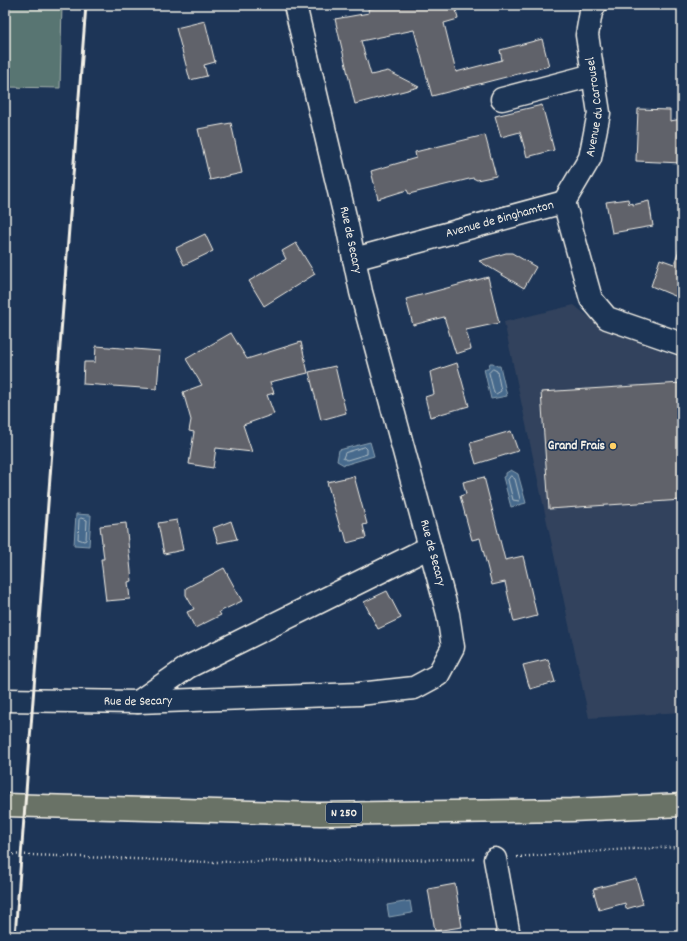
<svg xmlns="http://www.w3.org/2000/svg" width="687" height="941" font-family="Dekko,sans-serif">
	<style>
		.built { fill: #31425d }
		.green { fill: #587472; stroke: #a6b2ad }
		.water { fill: #466b8d; stroke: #8ca1b1 }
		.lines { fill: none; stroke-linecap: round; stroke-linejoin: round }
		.shore { stroke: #aebbc4; stroke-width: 1 }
		.building { fill: #61626b; stroke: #f4f1e8 }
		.minor-casing { stroke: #f4f1e8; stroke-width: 25 }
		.major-casing { stroke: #f4f1e8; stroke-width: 25 }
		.path { stroke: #f4f1e8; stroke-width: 2.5; stroke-dasharray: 1 3; stroke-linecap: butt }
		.minor { stroke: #1d3557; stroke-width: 22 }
		.major { stroke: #697266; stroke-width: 22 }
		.rail { stroke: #f4f1e8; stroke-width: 3 }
		.poi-dot { fill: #ffd166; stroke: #1d3557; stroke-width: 1.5 }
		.labels { text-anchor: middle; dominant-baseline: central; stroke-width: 3.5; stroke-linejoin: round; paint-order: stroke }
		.shield { fill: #1d3557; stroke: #b4b9bc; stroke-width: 1 }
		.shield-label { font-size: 12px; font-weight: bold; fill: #f4f1e8 }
		.street-label { font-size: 13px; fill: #f4f1e8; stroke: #1d3557 }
		.poi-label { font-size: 13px; font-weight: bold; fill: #f4f1e8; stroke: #1d3557; text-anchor: end }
	</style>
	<rect width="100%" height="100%" fill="#1d3557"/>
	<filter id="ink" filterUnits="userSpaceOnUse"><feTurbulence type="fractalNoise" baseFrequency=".025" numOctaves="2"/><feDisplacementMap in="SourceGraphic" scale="8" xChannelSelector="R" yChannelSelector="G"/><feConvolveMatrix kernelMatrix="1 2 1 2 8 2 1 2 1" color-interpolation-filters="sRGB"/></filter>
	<g filter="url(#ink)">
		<path class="built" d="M574 305 605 330 682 358V712L589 718 504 322Z"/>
		<path class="green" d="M5 5H62L60 88 5 87Z"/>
		<g class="water">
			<path d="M490 363H493L497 366H500L507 396 491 399 484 369H488Z"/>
			<path d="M370 442 374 456 344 465 337 461 339 450Z"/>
			<path d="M511 470 518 474 526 503 511 507 503 477 506 476V473Z"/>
			<path d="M76 514 91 515 89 546 74 545Z"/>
			<path d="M410 901 412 913 389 917 387 905Z"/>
		</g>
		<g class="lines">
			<g class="shore">
				<path d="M493 369 497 371 501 391 496 394 494 393 489 373Z"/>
				<path d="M365 447 367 449V454L347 460 343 458 345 453Z"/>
				<path d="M511 476 515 479 520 499 519 501 513 500 508 480Z"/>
				<path d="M81 518 87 520 86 540 84 541 78 539 79 520Z"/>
			</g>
		</g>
		<g class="building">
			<path d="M386 5H455L458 19 444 23 456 72 502 60 500 50 542 39 549 66 432 96 414 30 361 41 371 75 388 71 419 87 355 104 335 19 369 13 368 9Z"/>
			<path d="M205 21 215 62 204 65 207 76 190 80 176 28Z"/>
			<path d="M542 105 554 150 527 157 520 132 501 137 495 116Z"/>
			<path d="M638 109 670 110V121L682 119V163L636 161Z"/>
			<path d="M231 123 242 173 210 180 198 129Z"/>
			<path d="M485 135 496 176 477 180 473 178 409 194 407 190 378 199 371 171 416 158 415 152Z"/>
			<path d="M628 199 629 204 633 203V205L649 201 653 226 612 233 606 202Z"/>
			<path d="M205 234 213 251 184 265 176 248Z"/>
			<path d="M296 243 315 274 264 306 249 281 286 259 282 251Z"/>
			<path d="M680 247H682V299L651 286 660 259 674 264Z"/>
			<path d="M506 253H512L536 267 524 288 479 261Z"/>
			<path d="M488 277 499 323 466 330 471 349 456 354 444 317 413 325 406 299Z"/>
			<path d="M231 333 247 359 301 342 308 373 270 382 274 393 267 395 274 414 243 425 252 452 216 448 213 468 189 464 194 432 189 431 191 420 183 392 202 385 186 359Z"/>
			<path d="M96 346 160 351 157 389 83 384 84 362H95Z"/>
			<path d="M457 363 469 406 430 417 425 397 434 394 430 372Z"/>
			<path d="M335 366 346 413 321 420 309 372Z"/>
			<path d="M682 383V500L549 509 541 392Z"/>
			<path d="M511 431 518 451 476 464 470 443Z"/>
			<path d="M354 476 367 524 363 525 366 538 347 543 344 531H341L327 482Z"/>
			<path d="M484 477 505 560 523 556 537 616 514 622 505 582 492 585 480 538 472 540 460 496 466 494 463 482Z"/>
			<path d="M177 520 183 550 164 554 158 523Z"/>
			<path d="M231 521 237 539 218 543 213 528Z"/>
			<path d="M126 523 132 581 128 582 130 599 106 601 101 559H104L100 526Z"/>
			<path d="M224 568 242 601 219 612 221 615 195 628 187 612 194 609 186 595V588Z"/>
			<path d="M387 591 401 618 378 629 364 602Z"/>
			<path d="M548 659 555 682 530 689 523 665Z"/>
			<path d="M636 878 643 904 626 909 625 903 599 910 593 889Z"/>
			<path d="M455 884 462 927 435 931 428 889Z"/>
		</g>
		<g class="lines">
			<g class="minor-casing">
				<g id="minor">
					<path d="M502 99 593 75"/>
					<path id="s1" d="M564 202 590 158 599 113 587 35 591 12 595 5"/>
					<path id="s2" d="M354 259 564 202 591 299 607 318 682 344"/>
					<path id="s3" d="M5 700 138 702 359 694 414 688 438 675 453 647 448 614 361 292 347 225 295 5"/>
					<path d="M138 702 188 667 430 547"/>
					<path d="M495 859 509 936"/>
				</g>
			</g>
			<g class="major-casing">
				<path id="major" d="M5 805 320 814 572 810 682 805"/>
			</g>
			<g class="path">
				<path d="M5 854 211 862 474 859"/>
				<path d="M517 857 630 849 682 847"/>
			</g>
			<use href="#minor" class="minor"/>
			<use href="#major" class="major"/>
			<path class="rail" d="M15 936 86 5"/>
		</g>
	</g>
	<circle class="poi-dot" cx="613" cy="446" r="4"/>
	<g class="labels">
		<rect class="shield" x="326" y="803" width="36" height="20" rx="3"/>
		<g class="shield-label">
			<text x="344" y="813">N 250</text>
		</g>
		<g class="street-label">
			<text stroke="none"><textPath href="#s1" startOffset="103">Avenue du Carrousel</textPath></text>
			<text stroke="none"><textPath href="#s2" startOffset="151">Avenue de Binghamton</textPath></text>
			<text transform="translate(350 240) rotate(78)">Rue de Secary</text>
			<text transform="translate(432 553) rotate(75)">Rue de Secary</text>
			<text stroke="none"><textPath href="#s3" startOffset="133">Rue de Secary</textPath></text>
		</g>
		<g class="poi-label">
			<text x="605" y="446">Grand Frais</text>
		</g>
	</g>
	<rect width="687" height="941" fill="none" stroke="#1d3557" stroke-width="20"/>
	<rect x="10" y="10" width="667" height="921" fill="none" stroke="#f4f1e8" stroke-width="1.5" filter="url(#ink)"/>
</svg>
